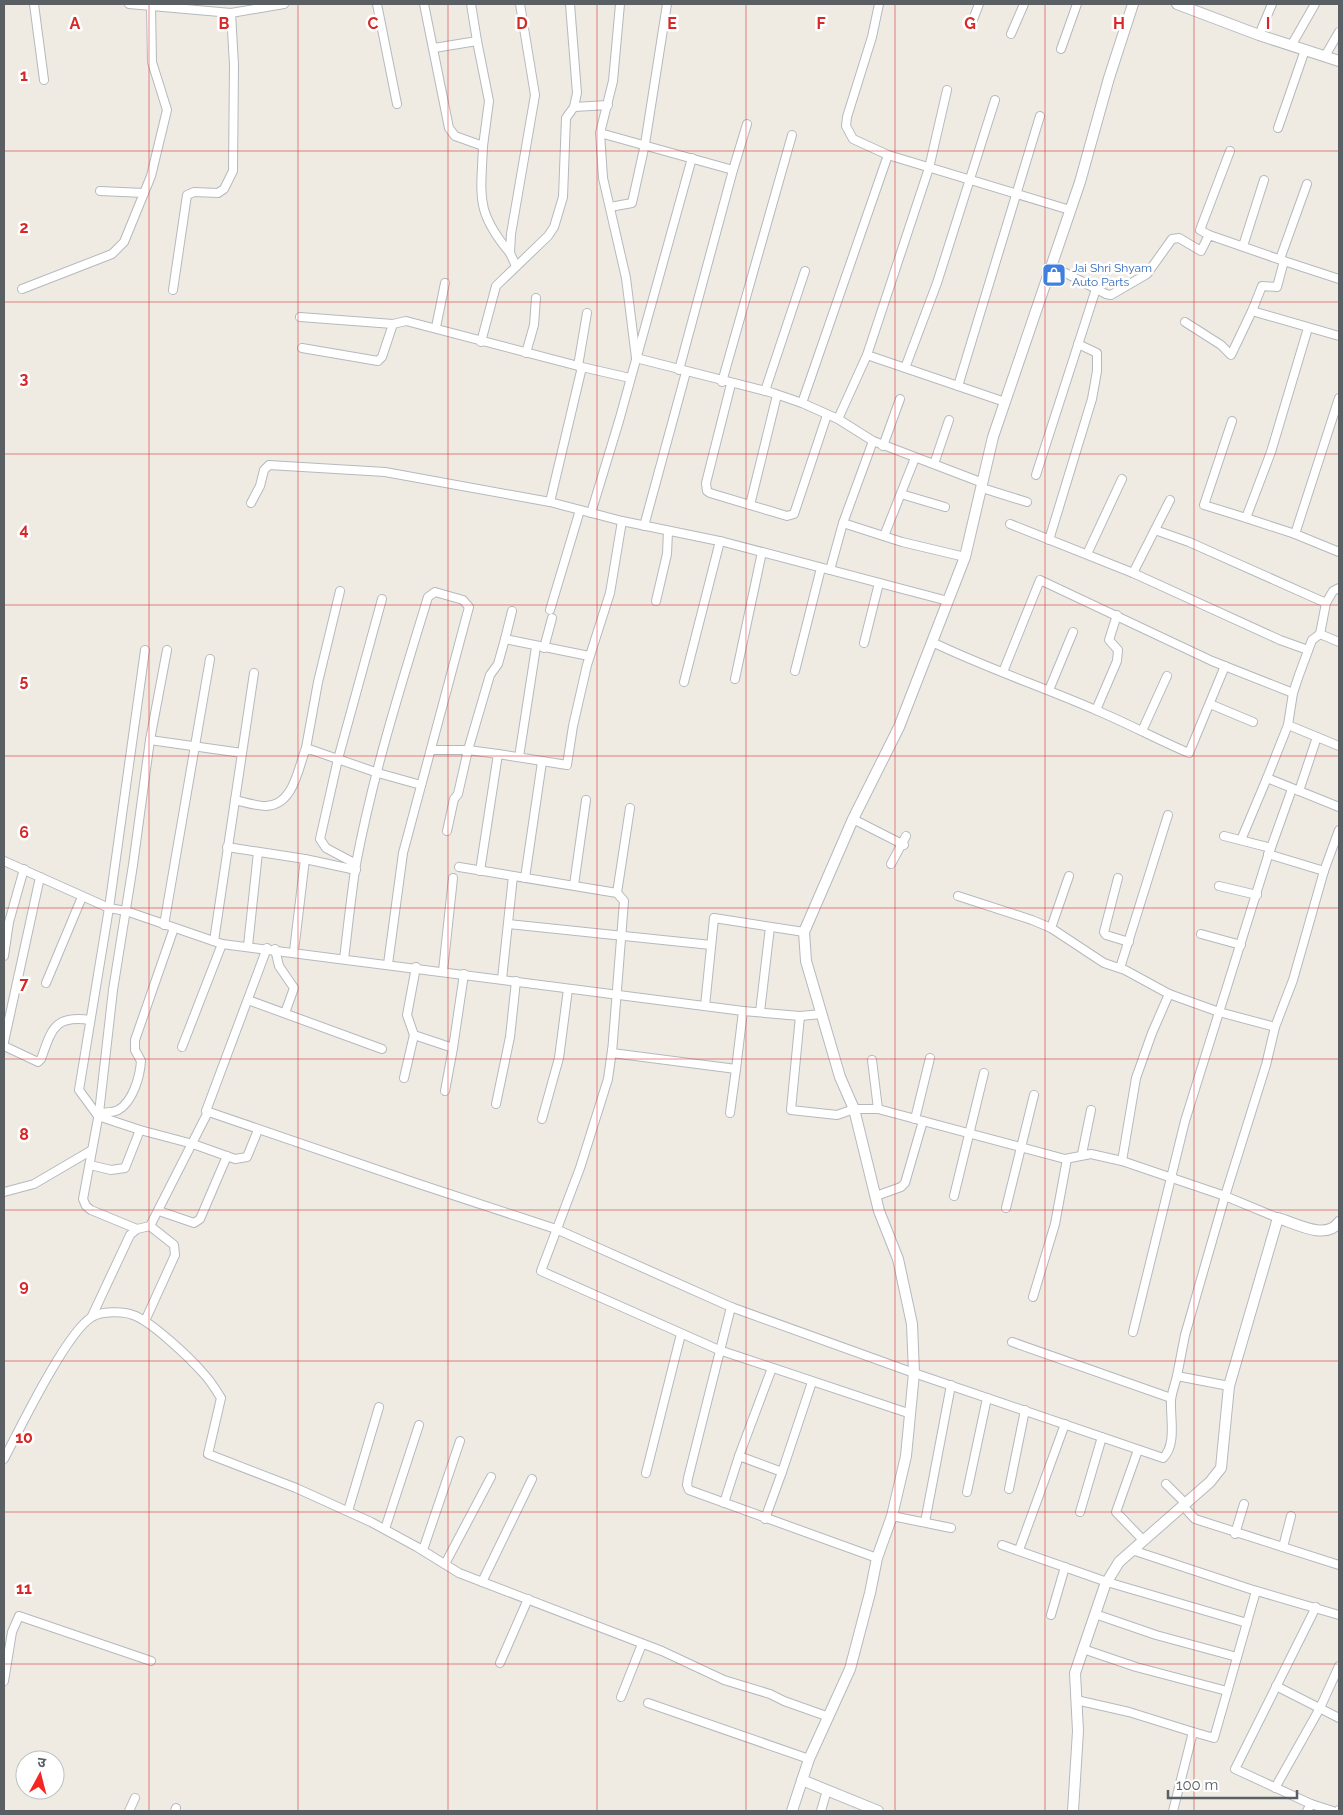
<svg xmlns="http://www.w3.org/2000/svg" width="1343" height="1815" font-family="Raleway,'Noto Sans Devanagari',sans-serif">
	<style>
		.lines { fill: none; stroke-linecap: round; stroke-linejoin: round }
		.minor-casing { stroke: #b5b9be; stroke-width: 10 }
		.tertiary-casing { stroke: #b5b9be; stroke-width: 12 }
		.minor { stroke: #fff; stroke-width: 8 }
		.tertiary { stroke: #fff; stroke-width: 10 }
		.grid { fill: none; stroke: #d62828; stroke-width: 1; stroke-opacity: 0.55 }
		.labels { text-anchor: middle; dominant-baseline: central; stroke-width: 5; stroke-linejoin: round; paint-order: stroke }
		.shop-label { font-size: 12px; fill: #366cbe; stroke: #fff; text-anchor: start }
		.grid-label { font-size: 16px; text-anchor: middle; font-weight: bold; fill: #d62828; stroke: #fff; stroke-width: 5; stroke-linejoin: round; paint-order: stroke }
	</style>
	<rect width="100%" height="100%" fill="#efebe2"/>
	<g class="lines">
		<g class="minor-casing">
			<g id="minor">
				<path d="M34 4 44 80"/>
				<path d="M129 4 231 13 284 4"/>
				<path d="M377 4 397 104"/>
				<path d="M424 4 449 128 455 136 483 146C481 197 475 211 510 253"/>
				<path d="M620 4 613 81 600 133 603 178 626 278 636 358 773 393 802 403 838 419 873 441 983 483"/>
				<path d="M879 4 872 37 847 117 846 126 853 139 888 155 1070 210"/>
				<path d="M971 25 979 4"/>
				<path d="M1011 34 1024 4"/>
				<path d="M1259 35 1272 4"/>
				<path d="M477 41 489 101 483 146"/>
				<path d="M1291 46 1315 4"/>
				<path d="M434 48 477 41 471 4"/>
				<path d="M1061 49 1077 4"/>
				<path d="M1325 56 1339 32"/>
				<path d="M947 90 929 168 867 355 1005 402"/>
				<path d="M574 107 608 105"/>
				<path d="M1278 128 1305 50"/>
				<path d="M600 133 733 170 679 370"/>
				<path d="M733 170 747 124"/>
				<path d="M100 191 144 193"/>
				<path d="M610 207 632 203 645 144 667 4"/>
				<path d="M1209 235 1200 230 1230 151"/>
				<path d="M1243 246 1264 180"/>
				<path d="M1280 259 1307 184"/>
				<path d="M1284 261 1339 279"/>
				<path d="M516 266 510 253 511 234 535 95 520 4"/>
				<path d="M1052 266 1106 294 1111 295 1147 274 1172 239 1179 238 1201 251 1209 235 1284 261 1277 287 1262 286 1252 311 1339 336"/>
				<path d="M22 289 112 254 124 242 151 176 167 110 152 62 151 5"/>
				<path d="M173 290 187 195 194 192 218 193 224 189 233 171 234 65 231 13"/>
				<path d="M300 317 393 324 406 321 582 367"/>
				<path d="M1185 322 1221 345 1231 355 1252 311"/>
				<path d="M436 327 445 283"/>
				<path d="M481 342 496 286 548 236 554 227 563 197 566 118 574 107 577 93 570 4"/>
				<path d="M302 348 378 361 382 357 393 324"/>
				<path d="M526 353 534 325 536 298"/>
				<path d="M578 366 587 313"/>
				<path d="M905 368 937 283 995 100"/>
				<path d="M722 382 792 135"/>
				<path d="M731 384 706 483 707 491 710 493 787 516 794 514 827 415"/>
				<path d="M958 386 1040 116"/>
				<path d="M765 391 805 271"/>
				<path d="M802 403 888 155"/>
				<path d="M838 419 867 355"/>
				<path d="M1232 421 1204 505 1246 518 1271 452 1308 328"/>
				<path d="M883 446 900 399"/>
				<path d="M934 464 949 420"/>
				<path d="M1036 475 1096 289"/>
				<path d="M982 488 1027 502"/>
				<path d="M901 494 945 507"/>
				<path d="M550 502 582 367 630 378"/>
				<path d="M251 503 260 486 264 470 269 465 385 472 550 502 622 521 724 542 948 601"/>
				<path d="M750 505 777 395"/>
				<path d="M591 513 619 421 692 158"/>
				<path d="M1246 518 1295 534 1339 398"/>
				<path d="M843 523 902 542 965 557"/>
				<path d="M1010 524 1133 573 1280 640 1308 650"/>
				<path d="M644 526 686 372"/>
				<path d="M1155 530 1189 542 1326 603 1333 591 1339 588"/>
				<path d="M1295 534 1339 552"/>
				<path d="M884 536 915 458"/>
				<path d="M1049 540 1092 399 1097 371V353L1078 344"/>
				<path d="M1087 554 1122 479"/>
				<path d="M830 570 843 523 873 441"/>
				<path d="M1133 573 1170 500"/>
				<path d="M656 601 667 554 668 531"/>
				<path d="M1326 603 1320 634 1339 642"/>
				<path d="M550 610 580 510"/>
				<path d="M1320 634 1312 640 1299 675 1293 693 1288 725 1267 778 1339 807"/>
				<path d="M505 639 512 611"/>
				<path d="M932 642C986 668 1043 687 1098 711 1129 724 1158 740 1189 753L1225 666"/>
				<path d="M864 643 879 583"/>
				<path d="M544 648 552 618"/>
				<path d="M145 650 109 908 79 1090 98 1116 140 1130 193 1144 235 1159 247 1157 258 1130"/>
				<path d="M795 671 821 568"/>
				<path d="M1003 672 1040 580 1212 661 1293 693"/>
				<path d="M735 679 762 552"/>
				<path d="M684 682 720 541"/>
				<path d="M1049 690 1073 632"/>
				<path d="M1210 704 1253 722"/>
				<path d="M1096 710 1117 661 1118 650 1109 640 1117 615"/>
				<path d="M1288 725 1339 746"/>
				<path d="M1142 731 1167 676"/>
				<path d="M150 740 242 753"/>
				<path d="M306 748 318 682 340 591"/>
				<path d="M431 750H468L498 754"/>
				<path d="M519 757 536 647"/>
				<path d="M1299 791 1317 737"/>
				<path d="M235 800C244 802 256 806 266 806 294 805 298 768 306 748L378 773 421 785"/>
				<path d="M853 819 904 845"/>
				<path d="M447 831 454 799 458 794 468 750 490 675 498 664 505 639 589 656"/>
				<path d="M1224 836 1271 848"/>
				<path d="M1241 840 1267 778"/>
				<path d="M227 847 305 859 356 870"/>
				<path d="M1268 854 1324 871"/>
				<path d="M4 861 109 908 126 911 222 944 743 1011 800 1016 822 1014"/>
				<path d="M356 864 326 848 320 839 338 759 382 599"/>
				<path d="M891 864 906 836"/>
				<path d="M459 867 617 893 624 901 612 1053 736 1069 743 1011"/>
				<path d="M480 871 498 754 567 765 573 726 587 665 610 593 622 521"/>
				<path d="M525 878 542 762"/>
				<path d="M1118 878 1104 932 1106 935 1129 942"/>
				<path d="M574 885 586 800"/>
				<path d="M1219 886 1257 895"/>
				<path d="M617 893 630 808"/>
				<path d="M958 896 1032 920 1051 928 1104 963 1125 970 1169 994 1152 1033 1136 1078 1122 1161"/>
				<path d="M508 924 711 945"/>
				<path d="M164 925 210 659"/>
				<path d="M1051 928 1069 876"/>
				<path d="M1201 934 1241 945"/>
				<path d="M214 941 254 673"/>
				<path d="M248 946 258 852"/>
				<path d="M267 948 206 1111 419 1184 556 1229 731 1307 914 1373 1163 1458C1177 1445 1170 1417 1171 1400 1172 1392 1175 1384 1177 1376L1229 1386"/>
				<path d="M275 949 279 966 294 988 285 1013"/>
				<path d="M294 951 305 859"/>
				<path d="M4 956 9 922 24 869"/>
				<path d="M344 959C348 927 351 896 356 864 373 774 401 685 428 597L435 592 463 600 469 607 403 853 388 964"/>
				<path d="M416 967 407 1015 414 1035 453 1048 464 974"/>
				<path d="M1120 968 1168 815"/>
				<path d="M443 971 453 878"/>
				<path d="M502 979 513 876"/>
				<path d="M46 983 82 897"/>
				<path d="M1169 994 1219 1012 1275 1027"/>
				<path d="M248 1000 382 1049"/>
				<path d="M705 1006 714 918 804 932"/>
				<path d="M760 1012 770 927"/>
				<path d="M800 1016 791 1110 837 1115 854 1109H878L1065 1159 1091 1154 1122 1161 1225 1196 1278 1218"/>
				<path d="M4 1042 40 877"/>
				<path d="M4 1046 38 1062 41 1059C52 1029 54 1015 90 1020"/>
				<path d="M182 1047 222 944"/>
				<path d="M612 1050 608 1079 580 1168 541 1271 719 1350 911 1414"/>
				<path d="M872 1060 878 1109"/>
				<path d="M404 1078 414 1035"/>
				<path d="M445 1091 453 1048"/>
				<path d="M496 1104 510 1037 516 981"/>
				<path d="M99 1113C104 1112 113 1113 118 1110 133 1102 140 1076 141 1061L135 1050V1040L174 928"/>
				<path d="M730 1113 736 1069"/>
				<path d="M542 1119 559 1058 568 989"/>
				<path d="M915 1119 930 1058"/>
				<path d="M1082 1154 1091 1110"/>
				<path d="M90 1165 111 1170 125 1168 140 1130"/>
				<path d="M4 1192 34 1184 92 1150"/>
				<path d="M876 1196 901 1187 905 1183 923 1121"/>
				<path d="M954 1196 984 1073"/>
				<path d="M1006 1208 1034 1095"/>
				<path d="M159 1211 194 1223 200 1219 227 1156"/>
				<path d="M137 1229 91 1210 86 1206 83 1199 99 1113 113 990 133 865 150 740 167 650"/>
				<path d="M1033 1297 1055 1224 1067 1159"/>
				<path d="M731 1307 688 1478 687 1485 689 1490 877 1558"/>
				<path d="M92 1316 130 1235 137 1229 150 1226 208 1112"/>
				<path d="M145 1321 175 1255 174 1245 150 1226"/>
				<path d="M1133 1332 1185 1121 1267 859 1292 789"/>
				<path d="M1012 1342 1171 1398"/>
				<path d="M772 1368 739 1456 782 1472 812 1382"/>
				<path d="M1177 1376 1185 1335 1225 1196 1266 1065 1275 1027 1293 980 1324 871 1339 830"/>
				<path d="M1138 1450 1116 1512 1143 1540"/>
				<path d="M4 1459C19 1430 67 1331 92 1317 101 1311 123 1311 133 1315 151 1321 190 1358 203 1373 210 1380 216 1390 221 1398L208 1454 296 1488 371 1522 417 1547 459 1573 662 1651 724 1680 770 1694 784 1701 829 1717"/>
				<path d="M646 1473 681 1334"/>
				<path d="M1166 1484 1186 1504"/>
				<path d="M1009 1489 1025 1410"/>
				<path d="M967 1492 987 1398"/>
				<path d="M724 1503 739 1456"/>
				<path d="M1183 1506 1195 1519 1339 1565"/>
				<path d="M348 1511 379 1407"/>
				<path d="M1080 1512 1102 1437"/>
				<path d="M892 1516 951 1528"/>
				<path d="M765 1519 782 1472"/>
				<path d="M925 1522 951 1385"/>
				<path d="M385 1529 419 1425"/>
				<path d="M1235 1534 1244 1504"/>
				<path d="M1002 1545 1107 1582 1247 1623"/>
				<path d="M1283 1547 1291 1516"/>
				<path d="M423 1550 460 1441"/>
				<path d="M1019 1550 1065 1424"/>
				<path d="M1132 1550 1250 1589 1339 1615"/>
				<path d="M445 1564 491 1477"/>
				<path d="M482 1582 532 1479"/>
				<path d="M1095 1614 1156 1635 1237 1657"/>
				<path d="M1051 1615 1065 1567"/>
				<path d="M1083 1649 1136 1667 1227 1691"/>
				<path d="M500 1663 528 1599"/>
				<path d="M4 1681 12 1632 19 1616 151 1661"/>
				<path d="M1276 1686 1339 1718"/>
				<path d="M621 1697 642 1644"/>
				<path d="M1076 1700 1129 1712 1193 1732 1173 1811"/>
				<path d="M648 1703 809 1759"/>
				<path d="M1193 1732 1214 1738 1256 1591"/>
				<path d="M1275 1788 1320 1708 1339 1666"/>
				<path d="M1311 1804 1235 1769 1316 1607"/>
				<path d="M129 1811 135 1798"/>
				<path d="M175 1811 176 1808"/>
				<path d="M821 1811 827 1790"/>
				<path d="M1307 1811 1311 1804 1333 1811"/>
				<path d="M1339 1811V1810"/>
			</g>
		</g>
		<g class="tertiary-casing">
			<g id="tertiary">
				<path d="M1177 4 1259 35 1339 61"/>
				<path d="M802 1780 878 1811"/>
				<path d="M792 1811 809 1759 850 1669 870 1593 877 1558 892 1516 906 1456 914 1373 912 1324 898 1259 879 1211 854 1109 840 1077 806 961 804 932 853 819 899 727 965 557 993 437 1080 182 1109 78 1133 4"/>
				<path d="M1073 1811 1078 1731 1075 1673 1105 1585 1119 1562 1210 1482 1221 1468 1229 1386 1278 1218C1295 1223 1326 1241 1339 1222"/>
			</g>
		</g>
		<use href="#minor" class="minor"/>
		<use href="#tertiary" class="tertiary"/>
	</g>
	<path class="grid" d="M149 4V1811M298 4V1811M448 4V1811M597 4V1811M746 4V1811M895 4V1811M1045 4V1811M1194 4V1811M4 151H1339M4 302H1339M4 454H1339M4 605H1339M4 756H1339M4 908H1339M4 1059H1339M4 1210H1339M4 1361H1339M4 1512H1339M4 1664H1339"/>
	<defs>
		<g id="shop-square" transform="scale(1.25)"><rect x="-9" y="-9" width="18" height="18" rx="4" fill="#3f7fe0" stroke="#fff"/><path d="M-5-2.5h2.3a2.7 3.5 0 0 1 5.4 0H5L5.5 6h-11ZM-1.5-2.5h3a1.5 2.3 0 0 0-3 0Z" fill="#fff"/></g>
	</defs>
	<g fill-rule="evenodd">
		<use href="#shop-square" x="1054" y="275"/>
	</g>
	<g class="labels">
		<g class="shop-label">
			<text x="1072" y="268">Jai Shri Shyam<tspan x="1072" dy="14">Auto Parts</tspan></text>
		</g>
	</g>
	<g class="grid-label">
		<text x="75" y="29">A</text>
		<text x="224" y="29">B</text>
		<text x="373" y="29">C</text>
		<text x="522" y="29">D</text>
		<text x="672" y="29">E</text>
		<text x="821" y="29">F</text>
		<text x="970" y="29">G</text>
		<text x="1119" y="29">H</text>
		<text x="1268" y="29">I</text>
		<text x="24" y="81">1</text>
		<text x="24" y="233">2</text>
		<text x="24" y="384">3</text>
		<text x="24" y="535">4</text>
		<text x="24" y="686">5</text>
		<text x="24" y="838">6</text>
		<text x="24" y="989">7</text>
		<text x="24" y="1140">8</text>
		<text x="24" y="1291">9</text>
		<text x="24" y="1443">10</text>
		<text x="24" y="1594">11</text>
	</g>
	<rect width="1343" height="1815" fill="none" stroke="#5a5f64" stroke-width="10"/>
	<g transform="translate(40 1775) rotate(7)"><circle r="24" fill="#ffffff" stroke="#bdbfc1"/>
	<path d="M0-4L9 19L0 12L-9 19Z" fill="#f52521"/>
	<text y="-8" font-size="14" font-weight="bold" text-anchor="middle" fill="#5a5f64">उ</text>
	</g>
	<path d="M1168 1790v8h129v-8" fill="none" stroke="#5a5f64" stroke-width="2.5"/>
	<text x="1176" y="1790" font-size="15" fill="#5a5f64" stroke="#ffffff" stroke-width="4" paint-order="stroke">100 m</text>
</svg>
